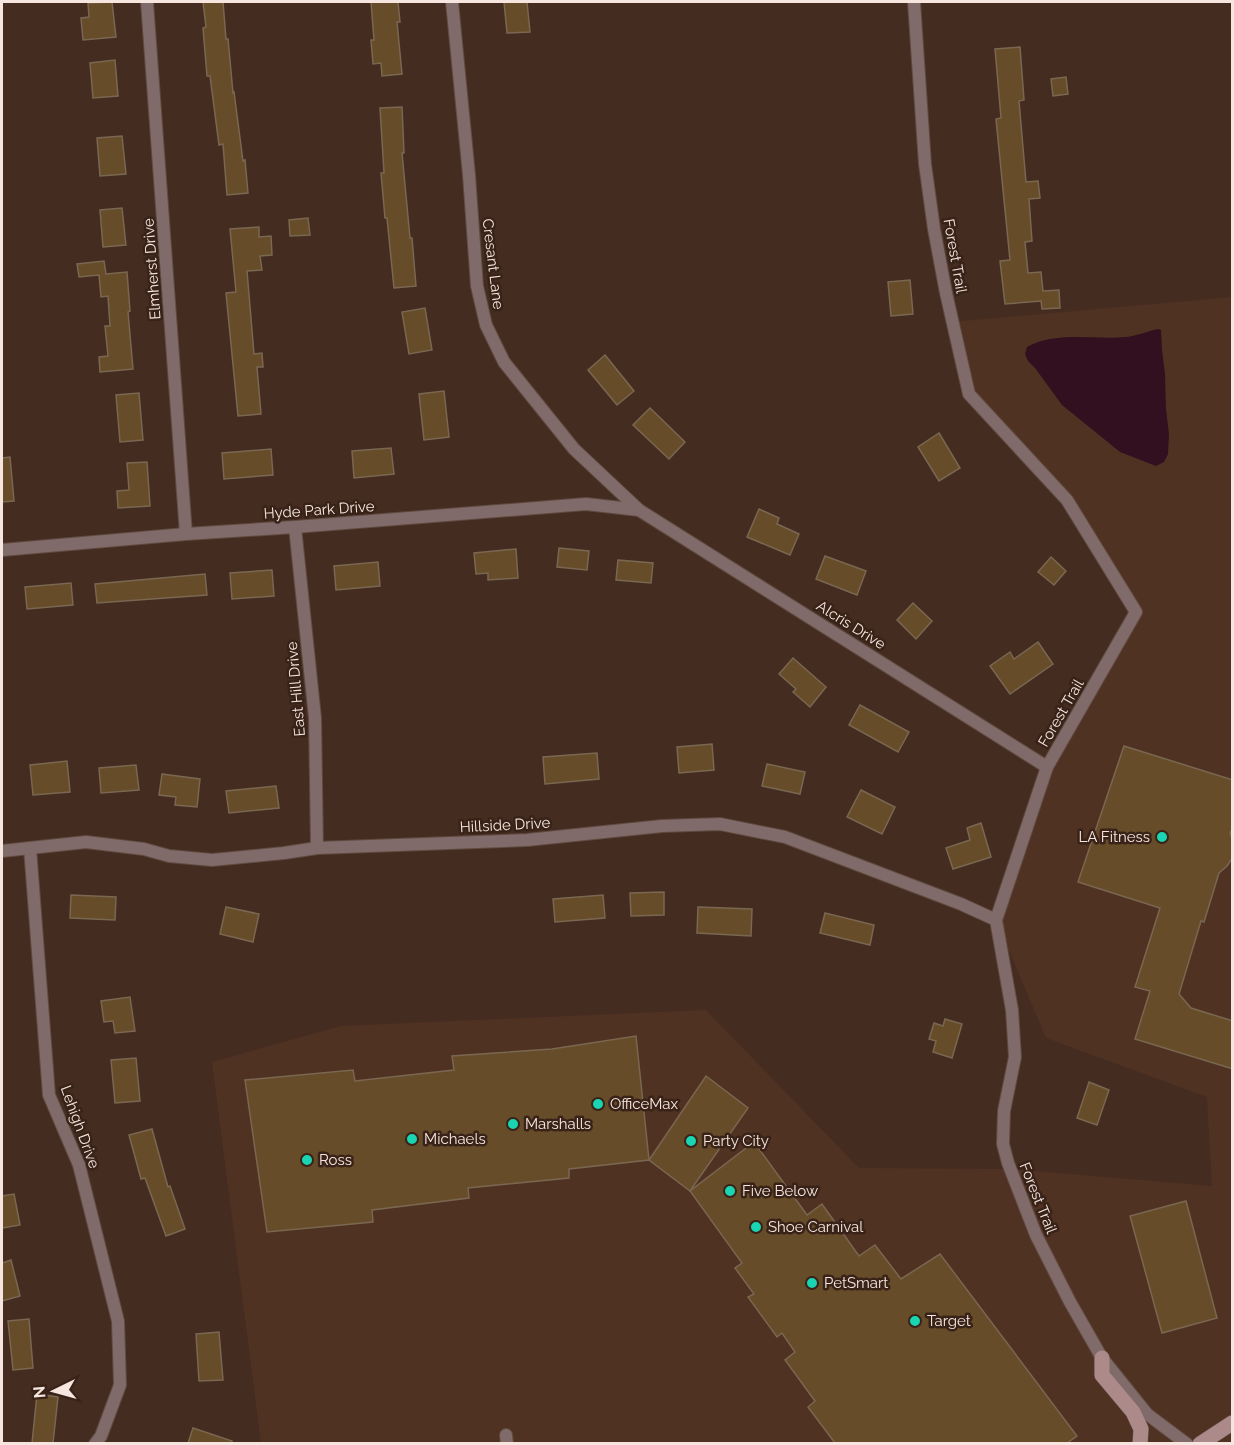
<svg xmlns="http://www.w3.org/2000/svg" width="1234" height="1445" font-family="Raleway,sans-serif">
	<style>
		.built { fill: #503223 }
		.water { fill: #331020 }
		.building { fill: #664c29; stroke: #7a6751; stroke-width: 1.5 }
		.lines { fill: none; stroke-linecap: round; stroke-linejoin: round }
		.street-casing { stroke: #604a3f; stroke-width: 14 }
		.secondary-casing { stroke: #604a3f; stroke-width: 16 }
		.street { stroke: #806b6a; stroke-width: 12 }
		.secondary { stroke: #ac8a89; stroke-width: 15 }
		.poi-dot { fill: #1ad5b2; stroke: #392217; stroke-width: 2 }
		.labels { text-anchor: middle; dominant-baseline: central; stroke-width: 5; stroke-linejoin: round; paint-order: stroke }
		.street-label { font-size: 15px; fill: #f6e6df; stroke: #392217 }
		.poi-label { font-size: 15px; fill: #f6e6df; stroke: #392217; text-anchor: start }
	</style>
	<rect width="100%" height="100%" fill="#442c21"/>
	<path class="built" d="M1232 297V1443H261L212 1062 341 1026 706 1010 859 1168 1010 1169 1212 1186 1207 1097 1046 1038 996 920 1047 767 1136 612 1067 500 969 394 952 322Z"/>
	<path class="water" d="M1158 329 1161 330 1162 350 1165 374 1166 409 1169 434 1168 454 1164 462 1156 466 1120 452 1062 405 1035 368 1028 361 1025 354 1027 347C1057 331 1093 340 1126 337 1137 336 1147 331 1158 329Z"/>
	<g class="building">
		<path d="M112 2 116 37 83 40 81 18 89 17 88 3Z"/>
		<path d="M203 2H223L226 39H228L233 93 234 92 243 161 245 160 248 193 227 195 223 144 219 145 210 76H207L203 28 206 27Z"/>
		<path d="M371 2H398L400 22H397L402 74 382 76 381 63 373 64 371 40H374Z"/>
		<path d="M504 2H527L530 32 507 33Z"/>
		<path d="M1020 47 1024 100 1019 101 1026 182 1038 181 1040 198 1029 199 1032 241 1025 242 1028 273 1041 272 1043 291 1059 290 1060 308 1042 309 1041 301 1005 304 1000 261 1010 260 996 119 1001 118 995 49Z"/>
		<path d="M115 60 118 96 93 98 90 63Z"/>
		<path d="M1066 77 1068 94 1053 96 1051 79Z"/>
		<path d="M402 107 404 153H402L410 238H412L416 286 394 288 387 218H385L381 173H384L380 108Z"/>
		<path d="M122 136 126 174 100 176 97 138Z"/>
		<path d="M122 208 126 245 103 247 100 210Z"/>
		<path d="M308 218 310 235 290 236 289 220Z"/>
		<path d="M259 227V237L271 236 272 255 260 256 262 270 247 271 254 354 262 353 263 367H257L261 414 238 416 226 293 236 292 230 229Z"/>
		<path d="M104 261 106 274 127 272 130 311 128 312 133 369 100 372 99 357 108 356 105 326H110L108 296 101 297 99 275 79 277 77 264Z"/>
		<path d="M910 280 913 314 891 316 888 282Z"/>
		<path d="M425 308 432 350 409 354 402 312Z"/>
		<path d="M605 355 634 391 617 405 588 370Z"/>
		<path d="M444 391 449 437 424 440 419 394Z"/>
		<path d="M139 393 143 440 120 442 116 395Z"/>
		<path d="M650 408 685 442 669 459 633 425Z"/>
		<path d="M939 433 960 468 939 481 918 447Z"/>
		<path d="M391 448 394 474 354 478 352 451Z"/>
		<path d="M271 449 273 475 224 479 222 453Z"/>
		<path d="M10 457 14 501 2 502V458Z"/>
		<path d="M147 462 150 506 118 508 117 491 129 490 127 463Z"/>
		<path d="M759 509 779 518 777 524 799 534 790 555 747 537Z"/>
		<path d="M559 548 589 551 587 570 557 567Z"/>
		<path d="M516 549 518 578 488 580V573L476 574 474 553Z"/>
		<path d="M825 556 866 571 857 595 816 579Z"/>
		<path d="M1051 557 1066 571 1054 585 1038 572Z"/>
		<path d="M618 560 653 563 651 583 616 580Z"/>
		<path d="M378 562 380 586 336 590 334 566Z"/>
		<path d="M272 570 274 596 232 599 230 573Z"/>
		<path d="M205 574 207 595 97 603 95 584Z"/>
		<path d="M71 583 73 605 27 609 25 587Z"/>
		<path d="M913 603 932 621 916 639 897 620Z"/>
		<path d="M1038 642 1053 664 1010 694 990 666 1010 652 1014 659Z"/>
		<path d="M793 658 826 687 810 707 793 692 796 689 779 674Z"/>
		<path d="M860 705 909 732 898 752 849 725Z"/>
		<path d="M712 744 714 770 679 773 677 747Z"/>
		<path d="M1124 746 1233 780V827L1230 833 1233 841V857L1227 866 1219 873 1204 922 1201 921 1179 994 1191 1008 1233 1021V1069L1135 1039 1150 991 1135 987 1160 908 1078 882Z"/>
		<path d="M597 753 599 779 545 784 543 757Z"/>
		<path d="M67 761 70 792 33 795 30 765Z"/>
		<path d="M767 764 805 772 800 794 762 786Z"/>
		<path d="M136 765 139 790 101 793 99 768Z"/>
		<path d="M162 774 200 779 197 807 175 805 176 797 159 795Z"/>
		<path d="M276 786 279 808 229 813 226 791Z"/>
		<path d="M861 790 895 807 882 834 847 817Z"/>
		<path d="M981 823 991 857 953 869 946 848 970 840 967 828Z"/>
		<path d="M664 892V915L631 916 630 893Z"/>
		<path d="M71 895 116 897 115 920 70 918Z"/>
		<path d="M603 895 605 918 555 922 553 899Z"/>
		<path d="M226 907 259 914 253 942 220 934Z"/>
		<path d="M698 907 752 909 751 936 697 933Z"/>
		<path d="M825 913 874 925 870 945 820 933Z"/>
		<path d="M130 997 135 1031 115 1033 113 1021 104 1022 101 1001Z"/>
		<path d="M945 1019 962 1024 952 1058 933 1052 936 1041 929 1039 934 1023 943 1026Z"/>
		<path d="M636 1036 649 1160 569 1169V1178L468 1188 469 1198 372 1210 373 1222 267 1232 245 1080 353 1070 355 1081 454 1070 452 1056 552 1049Z"/>
		<path d="M136 1058 140 1101 115 1103 111 1060Z"/>
		<path d="M706 1076 748 1108 690 1191 649 1160Z"/>
		<path d="M1089 1082 1109 1090 1097 1125 1077 1118Z"/>
		<path d="M152 1129 168 1187 170 1186 185 1229 166 1236 145 1178 141 1179 129 1135Z"/>
		<path d="M754 1142 807 1215 822 1204 859 1256 875 1245 901 1279 940 1254 1077 1436 1067 1443H835L808 1407 815 1401 785 1360 795 1352 782 1333 777 1337 748 1297 754 1294 735 1268 742 1263 690 1191Z"/>
		<path d="M14 1194 20 1225 2 1228V1196Z"/>
		<path d="M1186 1201 1217 1318 1162 1333 1130 1216Z"/>
		<path d="M11 1260 20 1296 2 1301V1263Z"/>
		<path d="M29 1319 33 1368 13 1370 8 1321Z"/>
		<path d="M219 1332 223 1380 199 1381 196 1334Z"/>
		<path d="M37 1394 58 1397 53 1443H32Z"/>
		<path d="M193 1428 232 1441V1443H188Z"/>
	</g>
	<g class="lines">
		<g class="street-casing">
			<g id="street">
				<path d="M147 2 186 534"/>
				<path d="M452 2 469 175 477 286 486 325 504 362 574 449 639 510 1047 767"/>
				<path d="M914 2 925 164 934 229 946 293 969 394 1067 500 1136 612 1047 767 996 920 1012 1010 1015 1057 1004 1111 1003 1144 1008 1163 1036 1235 1070 1302 1102 1358 1147 1414 1187 1444"/>
				<path d="M295 527 315 718 317 848"/>
				<path d="M2 550 186 534 295 527 586 504 639 510"/>
				<path d="M30 848 49 1095 79 1165 118 1321 120 1385 101 1436 95 1444"/>
				<path d="M2 851 86 842 144 849 169 856 212 860 284 853 317 848 527 840 662 826 720 824 785 837 961 904 996 920"/>
				<path d="M506 1435 507 1444"/>
			</g>
		</g>
		<g class="secondary-casing">
			<g id="secondary">
				<path d="M1102 1358V1375L1133 1412 1141 1429 1140 1444"/>
				<path d="M1200 1444 1232 1423"/>
			</g>
		</g>
		<use href="#street" class="street"/>
		<use href="#secondary" class="secondary"/>
	</g>
	<g class="poi-dot">
		<circle cx="1162" cy="837" r="6"/>
		<circle cx="598" cy="1104" r="6"/>
		<circle cx="513" cy="1124" r="6"/>
		<circle cx="412" cy="1139" r="6"/>
		<circle cx="691" cy="1141" r="6"/>
		<circle cx="307" cy="1160" r="6"/>
		<circle cx="730" cy="1191" r="6"/>
		<circle cx="756" cy="1227" r="6"/>
		<circle cx="812" cy="1283" r="6"/>
		<circle cx="915" cy="1321" r="6"/>
	</g>
	<g class="labels">
		<g class="street-label">
			<text transform="translate(955 256) rotate(80)">Forest Trail</text>
			<text transform="translate(493 264) rotate(83)">Cresant Lane</text>
			<text transform="translate(152 269) rotate(-94)">Elmherst Drive</text>
			<text transform="translate(319 510) rotate(-4)">Hyde Park Drive</text>
			<text transform="translate(851 625) rotate(32)">Alcris Drive</text>
			<text transform="translate(296 689) rotate(-95)">East Hill Drive</text>
			<text transform="translate(1061 713) rotate(-60)">Forest Trail</text>
			<text transform="translate(505 825) rotate(-3)">Hillside Drive</text>
			<text transform="translate(80 1127) rotate(70)">Lehigh Drive</text>
			<text transform="translate(1038 1198) rotate(68)">Forest Trail</text>
		</g>
		<g class="poi-label">
			<text x="1150" y="837" text-anchor="end">LA Fitness</text>
			<text x="610" y="1104">OfficeMax</text>
			<text x="525" y="1124">Marshalls</text>
			<text x="424" y="1139">Michaels</text>
			<text x="703" y="1141">Party City</text>
			<text x="319" y="1160">Ross</text>
			<text x="742" y="1191">Five Below</text>
			<text x="768" y="1227">Shoe Carnival</text>
			<text x="824" y="1283">PetSmart</text>
			<text x="927" y="1321">Target</text>
		</g>
	</g>
	<rect width="1234" height="1445" fill="none" stroke="#f6e6df" stroke-width="6"/>
	<g transform="translate(54 1391) rotate(265)" stroke="#392217" stroke-width="4.5" paint-order="stroke">
	<path d="M0-4.5L10 22L0 15L-10 22Z" fill="#f6e6df"/>
	<text y="-9" font-size="16" font-weight="bold" text-anchor="middle" fill="#f6e6df">N</text>
	</g>
</svg>
